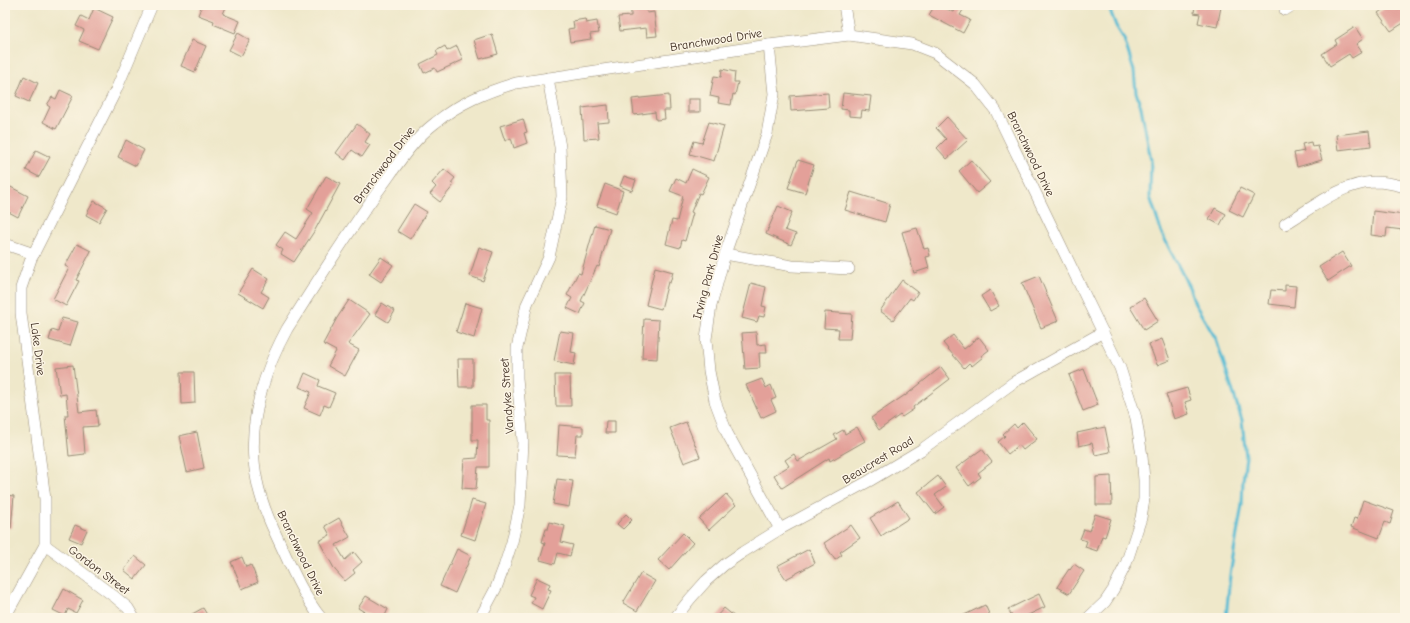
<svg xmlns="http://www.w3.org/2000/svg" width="1410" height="623" font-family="'Comic Neue',sans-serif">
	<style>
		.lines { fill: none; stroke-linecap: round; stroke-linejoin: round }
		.stream { stroke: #56bcd4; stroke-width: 3 }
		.building { fill: #e3a099 }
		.street-casing { stroke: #958974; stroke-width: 12 }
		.street { stroke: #fff; stroke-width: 11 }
		.labels { text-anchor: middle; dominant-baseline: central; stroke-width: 3; stroke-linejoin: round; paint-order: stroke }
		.street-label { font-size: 12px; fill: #3b2a1e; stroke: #fcf5e5 }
	</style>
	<rect width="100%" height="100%" fill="#fcf5e5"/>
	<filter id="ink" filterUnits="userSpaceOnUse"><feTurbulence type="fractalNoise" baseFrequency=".025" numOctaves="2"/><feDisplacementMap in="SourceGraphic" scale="8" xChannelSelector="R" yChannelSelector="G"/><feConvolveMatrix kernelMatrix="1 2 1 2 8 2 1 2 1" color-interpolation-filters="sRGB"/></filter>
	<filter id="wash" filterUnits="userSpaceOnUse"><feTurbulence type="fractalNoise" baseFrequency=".012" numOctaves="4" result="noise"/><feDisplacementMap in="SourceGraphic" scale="16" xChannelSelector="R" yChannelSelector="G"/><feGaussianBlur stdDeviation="0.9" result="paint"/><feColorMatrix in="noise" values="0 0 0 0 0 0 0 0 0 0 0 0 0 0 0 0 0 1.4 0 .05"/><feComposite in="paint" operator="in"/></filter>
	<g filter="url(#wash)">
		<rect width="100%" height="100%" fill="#efe8ca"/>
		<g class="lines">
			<path class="stream" d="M1108 5 1116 26 1124 39 1134 71 1136 92 1141 107 1151 160 1150 197 1162 234 1190 289 1195 304 1216 339 1242 420 1246 457 1243 481 1242 505 1230 575 1226 618"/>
		</g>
		<g id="blocks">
			<g class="building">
				<path d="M202 5H227L223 14 240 21 235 33 213 24 214 21 198 15Z"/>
				<path d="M646 5 647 13 654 12 657 36 647 37 646 28 620 31 618 17 631 16V7Z"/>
				<path d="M935 5H939L953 12 956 6 963 10 960 15 970 20 963 33 929 15Z"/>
				<path d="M1195 5H1215V6L1221 7 1217 27 1198 23 1200 14 1194 13Z"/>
				<path d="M1389 5H1394L1398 10 1405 5V22L1391 31 1378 13Z"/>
				<path d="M94 8 113 17 98 49 79 41 84 30 76 26 81 16 89 20Z"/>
				<path d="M585 19 586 23 597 21 599 33 590 34 591 39 570 42 568 29 574 28 573 21Z"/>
				<path d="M1355 27 1363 39 1356 44 1362 52 1352 58 1349 54 1330 66 1322 54 1337 44 1335 40Z"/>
				<path d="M238 33 250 40 241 56 229 50Z"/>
				<path d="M492 34 498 54 480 59 474 40Z"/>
				<path d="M192 40 206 46 195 72 181 66Z"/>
				<path d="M445 46 447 51 457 46 463 60 437 72 435 68 424 73 420 64 438 55 436 51Z"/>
				<path d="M722 69 735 72 734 82H738L735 95 733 94 731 105 718 103 719 98 710 96 714 76 721 77Z"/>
				<path d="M24 76 38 83 29 102 16 96Z"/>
				<path d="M60 90 73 96 56 129 43 122 50 107 47 105 52 97 56 99Z"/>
				<path d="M828 93 829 108 791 111 790 96Z"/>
				<path d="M843 93 871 96 869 111 862 110 861 117 849 116V110L841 109Z"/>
				<path d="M669 95 670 110H664L665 119 656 120 655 112 634 115 632 99Z"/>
				<rect x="688" y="99" width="12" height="13"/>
				<path d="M608 105 609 122 597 123 599 138 584 139 582 108Z"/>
				<path d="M947 117 968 140 947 159 937 148 946 139 936 128Z"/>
				<path d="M523 119 527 132 524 133 527 143 514 148 511 138 505 141 500 126Z"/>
				<path d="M709 122 724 126 714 161 690 154 694 141 702 143Z"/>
				<path d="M357 124 370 134 365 142 370 145 362 157 352 150 345 160 336 153Z"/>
				<path d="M1369 131 1371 146 1338 150 1336 135Z"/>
				<path d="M126 140 144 150 136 166 118 157Z"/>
				<path d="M1311 142 1312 147 1318 146 1322 160 1297 167 1294 153 1304 151 1302 144Z"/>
				<path d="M36 150 50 157 39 177 26 170Z"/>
				<path d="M798 160 814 165 805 193 788 188Z"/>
				<path d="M971 160 990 182 977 193 959 171Z"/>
				<path d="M444 169 455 178 451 183 454 185 440 202 430 194 436 187 432 183Z"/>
				<path d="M692 169 709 177 701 194 699 193 691 212 693 213 685 241 682 240 680 248 666 244 672 220 677 221 683 196 670 191 676 178 686 183Z"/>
				<path d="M326 176 340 184 315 230 294 262 281 254 283 250 276 245 285 232 296 239 313 213 307 209Z"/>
				<path d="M624 176 636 180 632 191 620 186Z"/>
				<path d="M5 184 28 196 18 217 5 210Z"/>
				<path d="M605 184 623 191 616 213 597 206Z"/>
				<path d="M1240 188 1254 195 1243 217 1229 210Z"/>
				<path d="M851 192 890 204 885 222 845 210Z"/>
				<path d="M94 201 107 208 99 222 86 215Z"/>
				<path d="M414 204 427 212 410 239 397 231Z"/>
				<path d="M778 206 792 212 785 230 796 234 791 245 766 234Z"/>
				<path d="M1215 208 1226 214 1220 225 1209 219Z"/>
				<path d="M1373 211 1404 215 1403 230 1387 228 1386 237 1371 235Z"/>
				<path d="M595 225 610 229 599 267 597 266 581 301 585 303 580 314 567 308 572 298 567 295 578 273 581 274Z"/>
				<path d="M917 228 924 249 928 248 930 256 926 257 929 268 914 273 902 232Z"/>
				<path d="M77 244 91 251 76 280 79 281 66 306 53 299 69 268 65 266Z"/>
				<path d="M479 247 493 252 483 281 470 276Z"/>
				<path d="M1342 252 1351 266 1328 281 1319 267Z"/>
				<path d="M381 257 393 265 381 282 369 274Z"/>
				<path d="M655 267 673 272 670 283 668 282 661 309 646 305Z"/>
				<path d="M253 269 269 279 261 292 269 297 263 308 238 293Z"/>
				<path d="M1039 276 1058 321 1041 328 1022 283Z"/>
				<path d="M902 280 918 292 913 300 910 298 893 320 880 311Z"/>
				<path d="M751 283 766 287 762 306 766 307 764 317 759 316 757 322 742 318Z"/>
				<path d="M1285 285 1296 286 1294 307 1269 304 1271 290 1285 291Z"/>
				<path d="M990 290 999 306 990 311 981 296Z"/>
				<path d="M1144 298 1158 321 1144 330 1130 307Z"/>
				<path d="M349 300 370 314 348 344 359 350 345 376 328 366 336 351 323 344 337 318Z"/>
				<path d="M382 303 395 311 388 322 375 314Z"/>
				<path d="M465 303 482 308 474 338 456 332Z"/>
				<path d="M825 312 852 314 850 339H838L839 329 824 328Z"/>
				<path d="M62 318 78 322 70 346 49 340 52 330 58 332Z"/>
				<path d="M644 319 659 320 657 359 642 358Z"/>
				<path d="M560 331 574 333 571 352 576 353 574 365 554 361Z"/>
				<path d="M756 332 757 345 766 344 767 353H759L760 368 745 369 742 333Z"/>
				<path d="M953 335 964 349 979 337 989 350 981 356 983 357 972 366 969 363 964 368 943 343Z"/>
				<path d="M1162 339 1170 360 1157 365 1149 344Z"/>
				<path d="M458 359H473V387H459Z"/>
				<path d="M73 365 79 412 96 410 98 426 83 427 85 454 69 456 65 415H68L66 394 60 395 56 367Z"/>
				<path d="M941 367 950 379 913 407 914 409 902 417 900 415 879 430 871 418 905 395V396Z"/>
				<path d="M1084 369 1098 405 1083 411 1069 375Z"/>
				<path d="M181 372H194L195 403 182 404Z"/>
				<path d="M305 373 320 380 318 386 335 393 329 407 324 405 320 415 304 408 311 392 299 387Z"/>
				<path d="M555 375H570L571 406H556Z"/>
				<path d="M762 379 766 388 771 385 776 398 771 400 776 411 761 418 746 385Z"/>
				<path d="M1187 388 1191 400 1185 402 1189 414 1174 419 1166 394Z"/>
				<path d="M472 405H486V420H489V467H478L476 489 462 488 464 459 477 458 478 440H472Z"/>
				<path d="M606 421H615V433H605Z"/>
				<path d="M686 422 700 457 684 463 670 428Z"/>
				<path d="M1023 422 1037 439 1023 450 1019 445 1008 454 998 442 1005 436 1003 434 1014 424 1017 428Z"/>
				<path d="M559 425 583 427V435H577L575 456 557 455Z"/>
				<path d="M857 427 865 441 830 461 829 458 782 488 774 475 789 466 785 460 794 454 798 461 837 439 834 435 843 430 845 434Z"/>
				<path d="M1105 427 1110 452 1095 455 1092 443 1079 446 1077 433Z"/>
				<path d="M197 432 204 468 187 472 179 436Z"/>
				<path d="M982 449 992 462 978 473 981 477 969 486 956 468Z"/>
				<path d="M938 476 946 487 935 495 944 507 935 514 918 492Z"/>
				<path d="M1111 476 1112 505H1096V477Z"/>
				<path d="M557 479 573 481 569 507 553 504Z"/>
				<path d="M726 494 736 505 709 530 699 519Z"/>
				<path d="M5 495 14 496 11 528 5 527Z"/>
				<path d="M472 500 486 504 475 540 461 535Z"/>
				<path d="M1363 500 1394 511 1390 524 1385 522 1379 538 1351 527 1354 518 1357 519Z"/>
				<path d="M898 501 909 518 881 536 870 518Z"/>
				<path d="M626 514 632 520 623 529 617 524Z"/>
				<path d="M1095 514 1111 519 1105 537 1102 536 1097 551 1085 547 1087 541 1080 539 1084 529 1089 531Z"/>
				<path d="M339 518 350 537 336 545 345 560 354 552 362 562 353 570 355 573 345 581 335 570 319 541 330 535 325 526Z"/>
				<path d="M550 522 565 526 561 542 573 545 570 556 558 553 555 564 540 560 545 543 542 542 546 529H548Z"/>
				<path d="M75 525 87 530 81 543 69 538Z"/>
				<path d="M851 525 860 538 840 552 842 555 835 560 824 543Z"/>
				<path d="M683 533 693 543 669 570 658 560Z"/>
				<path d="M457 549 471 556 455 593 440 586Z"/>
				<path d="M809 549 815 563 786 579 777 566Z"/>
				<path d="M135 556 146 565 135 579 124 570Z"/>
				<path d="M242 557 246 567 251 565 258 582 242 589 231 562Z"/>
				<path d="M1074 564 1084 571 1069 594 1057 587 1069 569 1070 570Z"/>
				<path d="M641 573 655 581 637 611 623 603Z"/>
				<path d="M537 578 550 584 548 589 551 590 542 609 531 603 534 597 529 595Z"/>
				<path d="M64 589 83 600 76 613 68 609 65 616 53 610Z"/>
				<path d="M1039 594 1045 607 1022 618H1013L1008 609Z"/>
				<path d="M366 596 388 609 384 618H374L358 608Z"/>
				<path d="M985 605 991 618H958Z"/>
				<path d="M203 608 209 618H185Z"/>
				<path d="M724 608 736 618H715Z"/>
			</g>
		</g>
	</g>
	<g filter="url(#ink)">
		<use href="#blocks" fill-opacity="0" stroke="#958974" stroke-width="1"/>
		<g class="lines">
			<g class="street-casing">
				<g id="street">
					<path d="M844 5 849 35"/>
					<path d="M1285 10 1293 5"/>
					<path d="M769 45 774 94 767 134 725 254 711 306 706 339 709 371 715 401 727 433 780 529"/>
					<path d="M1285 224C1312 208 1342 183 1374 182 1385 182 1395 184 1405 187"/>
					<path d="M5 244 34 254"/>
					<path d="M725 254 792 266 849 269"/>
					<path d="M45 545 115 597 128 608 134 618"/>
					<path d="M5 617 45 545V499L21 313V288L31 259 116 90 152 5"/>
					<path d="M321 618C305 598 294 574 284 552 273 529 262 506 257 481 246 429 262 375 287 329 318 280 349 230 384 183 399 162 414 139 435 123 459 103 486 92 516 83L769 45 849 35 912 44 935 53 975 84 996 111 1120 368 1136 418 1142 456 1144 480V499L1141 518 1126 564 1113 590 1105 602 1088 618"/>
					<path d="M480 618 496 588 504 567 512 542 520 505 523 441 517 378V348L527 304 549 257 562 197 560 147 548 78"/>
					<path d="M675 618 690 599 706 581 724 565 743 552 780 529 869 481 921 450 1014 382 1103 332"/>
				</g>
			</g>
			<use href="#street" class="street"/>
		</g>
	</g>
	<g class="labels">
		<g class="street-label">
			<text transform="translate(716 40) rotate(-9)">Branchwood Drive</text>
			<text transform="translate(1031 154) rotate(64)">Branchwood Drive</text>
			<text transform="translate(384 165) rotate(-53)">Branchwood Drive</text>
			<text transform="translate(708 277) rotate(-75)">Irving Park Drive</text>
			<text transform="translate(38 349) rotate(83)">Lake Drive</text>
			<text transform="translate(507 396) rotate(-94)">Vandyke Street</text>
			<text transform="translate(878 460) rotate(-31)">Beaucrest Road</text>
			<text transform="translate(301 553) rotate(64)">Branchwood Drive</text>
			<text transform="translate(99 570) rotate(37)">Gordon Street</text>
		</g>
	</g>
	<rect width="1410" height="623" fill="none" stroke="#fcf5e5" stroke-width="20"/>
</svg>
